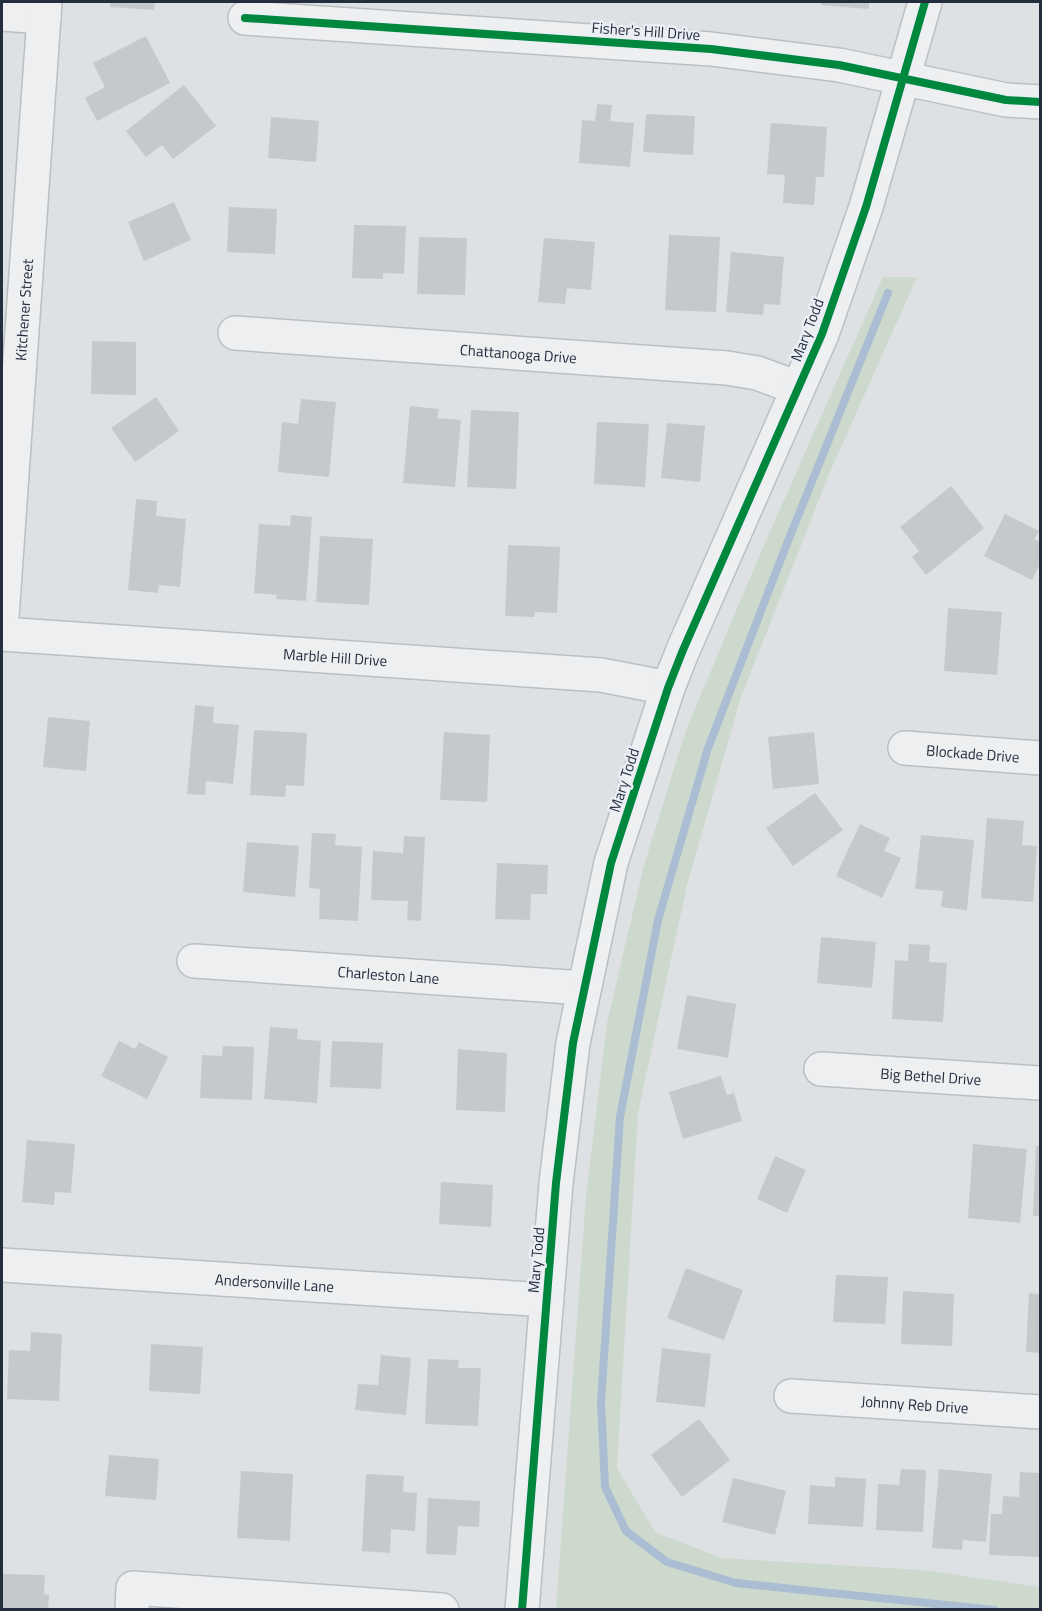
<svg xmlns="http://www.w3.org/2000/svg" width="1042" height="1611" font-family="'Titillium Web',sans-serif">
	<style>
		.green { fill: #ced9ce }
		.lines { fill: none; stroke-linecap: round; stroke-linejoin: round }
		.stream { stroke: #aabdd2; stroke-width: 8 }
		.building { fill: #c6c9cc }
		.minor-casing { stroke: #bcbfc2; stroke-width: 36 }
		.minor { stroke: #edeff1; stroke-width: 33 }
		.cycleway-casing { stroke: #ebeff5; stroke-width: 11 }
		.cycleway { stroke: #00873e; stroke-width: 8 }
		.labels { text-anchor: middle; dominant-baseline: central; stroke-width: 5; stroke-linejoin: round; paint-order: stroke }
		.street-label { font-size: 15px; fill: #242d3e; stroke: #ebeff5 }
	</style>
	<rect width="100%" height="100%" fill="#dee1e4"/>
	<path class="green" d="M883 277H917L830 472 741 697 687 885 638 1113 617 1468 655 1532 721 1558 923 1570 1040 1587V1609H556L586 1196 607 1023 644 865 686 730 760 554Z"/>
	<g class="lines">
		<path class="stream" d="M888 293 788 541 708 748 658 920 620 1117 601 1402 605 1487 626 1531 667 1562 736 1583 994 1610"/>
	</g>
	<g class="building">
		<path d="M110 2H155L154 10 110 7Z"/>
		<path d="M821 2H869V9L821 5Z"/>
		<path d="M146 36 170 83 97 121 85 98 105 87 93 63Z"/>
		<path d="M184 85 216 126 173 159 162 145 146 157 126 131Z"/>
		<path d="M597 104 612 105 610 121 634 123 630 167 579 163 582 120 595 121Z"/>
		<path d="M646 114 695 116 693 155 643 152Z"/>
		<path d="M271 117 319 121 316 162 268 158Z"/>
		<path d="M771 123 827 127 824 177H816L814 205 783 203 785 175 767 174Z"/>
		<path d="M174 202 191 240 144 261 128 222Z"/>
		<path d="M229 207 277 209 275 254 227 252Z"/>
		<path d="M354 225 406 226 404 274 383 273V279L352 278Z"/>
		<path d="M669 235 720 237 716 312 665 310Z"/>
		<path d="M419 237 467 238 465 295 417 294Z"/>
		<path d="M544 238 595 242 591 290 567 288 565 304 538 302Z"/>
		<path d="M731 252 784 257 780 305 764 304 763 315 726 312Z"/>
		<path d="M92 341 136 342V395L91 394Z"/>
		<path d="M156 397 179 431 135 462 111 428Z"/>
		<path d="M301 399 336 402 329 477 278 472 282 422 298 424Z"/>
		<path d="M410 406 439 409 437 418 461 420 455 487 403 483Z"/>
		<path d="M471 410 519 412 516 489 467 487Z"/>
		<path d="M597 422 649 424 645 487 594 484Z"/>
		<path d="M667 423 705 426 700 482 661 478Z"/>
		<path d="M951 486 984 528 926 575 912 557 919 551 900 527Z"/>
		<path d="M136 499 157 501 156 516 186 519 180 587 159 585 158 593 128 590Z"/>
		<path d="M1005 514 1039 531 1034 539 1040 542V564L1032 580 984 556Z"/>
		<path d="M291 515 312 517 306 601 276 599 277 595 254 593 259 524 290 526Z"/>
		<path d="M320 536 373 539 369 605 316 602Z"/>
		<path d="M508 545 560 547 557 613 535 612 534 617 505 616Z"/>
		<path d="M948 608 1002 612 997 675 944 671Z"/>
		<path d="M195 705 214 707 213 723 239 725 233 784 206 781 205 795 187 794Z"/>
		<path d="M48 717 90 721 86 771 43 767Z"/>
		<path d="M254 730 307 733 304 786 286 785 285 797 250 795Z"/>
		<path d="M444 732 490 735 487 802 440 800Z"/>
		<path d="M814 732 819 784 773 789 768 737Z"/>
		<path d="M815 793 843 830 793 866 766 828Z"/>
		<path d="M987 818 1024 821 1022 845 1037 846 1033 902 981 898Z"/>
		<path d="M860 824 890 838 884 851 901 858 882 898 836 876Z"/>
		<path d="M312 833 336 834 335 845 362 847 358 921 319 919 320 889 309 888Z"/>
		<path d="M921 835 974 840 967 910 941 907 943 891 915 889Z"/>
		<path d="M404 836 425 837 421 921 407 920 408 901 371 900 373 851 403 853Z"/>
		<path d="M247 842 299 846 295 897 243 892Z"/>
		<path d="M497 863 548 865 547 894H531L530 920 495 919Z"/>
		<path d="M821 937 876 942 872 988 817 983Z"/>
		<path d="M909 944 930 945 929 962 947 963 943 1022 892 1019 895 960 908 961Z"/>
		<path d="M687 995 736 1004 728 1058 677 1049Z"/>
		<path d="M270 1027 298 1029 297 1039 321 1041 317 1103 264 1099Z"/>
		<path d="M119 1041 135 1049 139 1042 168 1057 147 1099 101 1076Z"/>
		<path d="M332 1041 383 1043 381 1089 330 1087Z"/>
		<path d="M223 1046 254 1047 252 1100 200 1098 202 1055 222 1056Z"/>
		<path d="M458 1049 507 1053 505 1112 456 1110Z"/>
		<path d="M721 1076 727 1095 734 1093 742 1121 683 1139 669 1092Z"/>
		<path d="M27 1140 75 1144 71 1193 55 1192 54 1205 22 1202Z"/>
		<path d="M973 1144 1027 1149 1020 1223 968 1218Z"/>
		<path d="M1036 1146H1040V1216H1033Z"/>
		<path d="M775 1156 806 1170 787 1213 757 1199Z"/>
		<path d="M441 1182 493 1185 491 1227 439 1224Z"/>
		<path d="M686 1268 743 1290 724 1340 667 1318Z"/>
		<path d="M836 1275 888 1277 885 1324 833 1322Z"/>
		<path d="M903 1291 954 1294 952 1346 901 1344Z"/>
		<path d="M1029 1293 1040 1294V1353L1026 1352Z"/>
		<path d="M31 1332 62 1334 59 1401 7 1399 9 1350 30 1351Z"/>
		<path d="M151 1344 203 1347 200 1394 149 1391Z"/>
		<path d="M662 1348 711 1354 705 1407 656 1402Z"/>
		<path d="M381 1355 411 1358 406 1415 355 1410 358 1384 378 1385Z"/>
		<path d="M428 1359 459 1360 458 1368H481L478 1426 425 1424Z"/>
		<path d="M699 1419 730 1460 682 1497 651 1455Z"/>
		<path d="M109 1455 159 1459 156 1500 105 1496Z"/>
		<path d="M901 1469 926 1470 923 1532 876 1530 878 1484 899 1485Z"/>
		<path d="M939 1469 992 1474 986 1542 963 1540 962 1550 932 1548Z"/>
		<path d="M241 1471 293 1474 290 1541 237 1538Z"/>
		<path d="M1020 1472 1040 1473V1557L989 1555 991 1514H1002L1003 1496 1019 1497Z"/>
		<path d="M366 1474 404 1476 403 1492 417 1493 415 1531 391 1529 390 1553 362 1551Z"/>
		<path d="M835 1477 866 1479 863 1527 808 1524 810 1485 835 1487Z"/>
		<path d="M733 1478 786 1491 775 1535 722 1522Z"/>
		<path d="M428 1498 480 1501 479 1527 458 1526 456 1555 426 1554Z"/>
		<path d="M2 1574 45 1575 44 1594 49 1595 48 1610H2Z"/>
	</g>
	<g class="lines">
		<g class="minor-casing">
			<g id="minor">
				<path d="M2 14 44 17"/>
				<path d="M245 18 711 49 839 65 1006 100 1040 102"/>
				<path id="s1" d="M235 333 727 368 757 373 798 388"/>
				<path id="s2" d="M2 617 45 2"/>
				<path id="s3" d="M2 634 601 675 668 688"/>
				<path id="s4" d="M905 748 1040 758"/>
				<path id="s5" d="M194 961 584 988"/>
				<path id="s6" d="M821 1069 1040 1083"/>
				<path id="s7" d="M2 1265 547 1300"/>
				<path id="s8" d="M791 1396 1040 1412"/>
				<path d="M132 1610 133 1588 442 1610"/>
				<path d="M522 1610 556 1183 573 1043 611 863 668 688 683 650 822 334 866 207 925 2"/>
			</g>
		</g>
		<use href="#minor" class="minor"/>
		<g class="cycleway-casing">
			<g id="cycleway">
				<path d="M245 18 711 49 839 65 1006 100 1040 102"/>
				<path d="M522 1610 556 1183 573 1043 611 863 668 688 683 650 822 334 866 207 925 2"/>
			</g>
		</g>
		<use href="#cycleway" class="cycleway"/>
	</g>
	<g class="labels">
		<g class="street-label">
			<text transform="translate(646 31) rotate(4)">Fisher's Hill Drive</text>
			<text stroke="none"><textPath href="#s2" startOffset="308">Kitchener Street</textPath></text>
			<text transform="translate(807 330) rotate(-69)">Mary Todd</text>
			<text stroke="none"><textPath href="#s1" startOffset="284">Chattanooga Drive</textPath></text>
			<text stroke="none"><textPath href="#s3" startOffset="334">Marble Hill Drive</textPath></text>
			<text stroke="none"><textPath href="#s4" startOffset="68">Blockade Drive</textPath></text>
			<text transform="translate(624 780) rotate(-72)">Mary Todd</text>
			<text stroke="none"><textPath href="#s5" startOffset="195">Charleston Lane</textPath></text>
			<text stroke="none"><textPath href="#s6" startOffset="110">Big Bethel Drive</textPath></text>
			<text transform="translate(536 1260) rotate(-85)">Mary Todd</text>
			<text stroke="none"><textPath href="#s7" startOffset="273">Andersonville Lane</textPath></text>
			<text stroke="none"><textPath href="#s8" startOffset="124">Johnny Reb Drive</textPath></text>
		</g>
	</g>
	<rect width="1042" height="1611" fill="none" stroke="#242d3e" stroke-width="6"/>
</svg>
